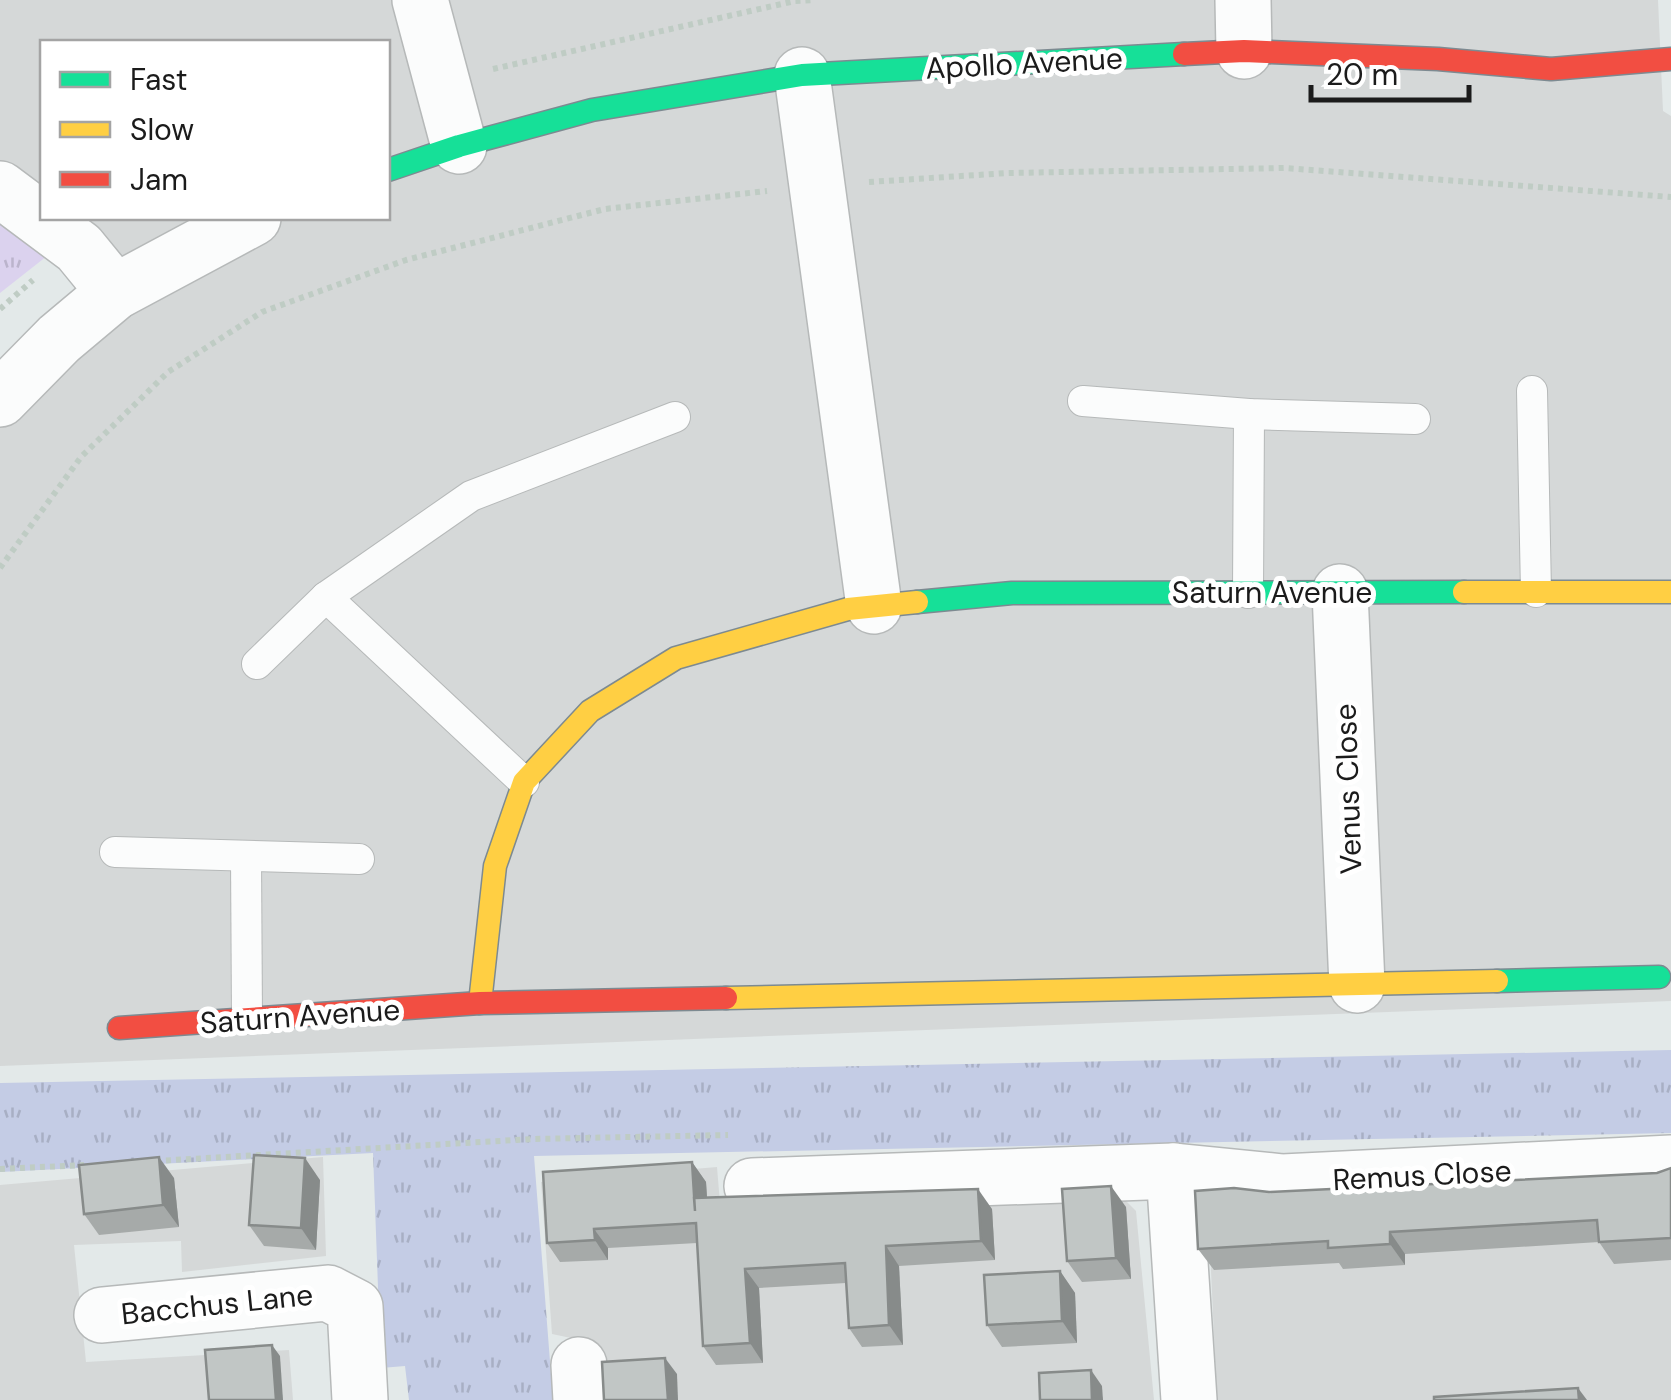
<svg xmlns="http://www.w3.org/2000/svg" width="1671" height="1400" font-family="'DM Sans',sans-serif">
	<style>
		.residential { fill: #d5d8d8 }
		.grass { fill: url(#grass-tufts) }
		.park { fill: url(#park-tufts) }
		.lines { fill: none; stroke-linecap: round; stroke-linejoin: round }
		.lane-casing { stroke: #b6b9b9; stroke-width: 32 }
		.street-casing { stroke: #b6b9b9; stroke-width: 58 }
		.fast-casing { stroke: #7d8a91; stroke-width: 25 }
		.slow-casing { stroke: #7d8a91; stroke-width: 25 }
		.jam-casing { stroke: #7d8a91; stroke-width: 25 }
		.path { stroke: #bfccc4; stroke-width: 6; stroke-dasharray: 5 5; stroke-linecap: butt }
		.lane { stroke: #fbfcfc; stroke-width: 30 }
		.street { stroke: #fbfcfc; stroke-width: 55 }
		.fast { stroke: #16e098; stroke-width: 22 }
		.slow { stroke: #ffcf43; stroke-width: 22 }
		.jam { stroke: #f24e42; stroke-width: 22 }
		.wall { fill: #a6aaa9 }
		.shaded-wall { fill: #878b8a }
		.building { fill: #c1c6c5; stroke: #878b8a; stroke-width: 2.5 }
		.labels { text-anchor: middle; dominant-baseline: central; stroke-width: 10; stroke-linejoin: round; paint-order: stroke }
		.street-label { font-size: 30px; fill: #1b1b1b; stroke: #fff }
	</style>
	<defs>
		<pattern id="grass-tufts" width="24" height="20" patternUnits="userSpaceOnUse" patternTransform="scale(2.5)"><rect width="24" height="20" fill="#c4cce5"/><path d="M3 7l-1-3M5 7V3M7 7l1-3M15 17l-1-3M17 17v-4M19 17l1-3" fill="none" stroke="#a8afc4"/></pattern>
		<pattern id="park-tufts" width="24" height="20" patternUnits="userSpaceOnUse" patternTransform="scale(2.5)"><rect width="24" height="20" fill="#dbd2ee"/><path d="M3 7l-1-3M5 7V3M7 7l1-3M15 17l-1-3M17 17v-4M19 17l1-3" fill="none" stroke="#bbb4cc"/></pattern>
	</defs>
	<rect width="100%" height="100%" fill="#e3e9e9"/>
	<g class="residential">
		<path d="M0 0H1658L1663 111 1671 116V1001L0 1066V383L105 252 59 218H388V42H42V205L0 172Z"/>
		<path d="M323 1157 326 1256 182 1272 181 1241 74 1245 86 1362 289 1350 293 1400H0V1185Z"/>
		<path d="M717 1167 720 1203 1120 1195 1136 1211 1154 1400H600L595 1343 552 1334 541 1182Z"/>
		<path d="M1671 1182V1400H1217L1208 1206Z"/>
	</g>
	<path class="grass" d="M1671 1050V1133L534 1156 553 1400H409L405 1366 381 1368 373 1153 0 1172V1083Z"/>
	<path class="park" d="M0 202 61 245 0 293Z"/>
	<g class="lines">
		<g class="lane-casing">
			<g id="lane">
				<path d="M1532 391 1536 592"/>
				<path d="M1083 401 1249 414 1415 419"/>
				<path d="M1248 593 1249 414"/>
				<path d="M326 597 524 782"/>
				<path d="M257 664 326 597 471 496 675 417"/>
				<path d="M115 852 359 859"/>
				<path d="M246 856 247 1019"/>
			</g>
		</g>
		<g class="street-casing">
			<g id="street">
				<path d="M420 0 459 146"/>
				<path d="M1243 0 1244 51"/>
				<path d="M802 75 874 606"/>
				<path d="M0 189 79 248 115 292"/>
				<path d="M0 399 59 339 115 292 253 218"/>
				<path d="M1340 592 1357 985"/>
				<path d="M1174 1171 1189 1400"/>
				<path d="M752 1186 1174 1171 1283 1182 1671 1163"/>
				<path d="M102 1315 328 1293 355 1307 360 1400"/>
				<path d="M579 1365 581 1400"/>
			</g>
		</g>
		<g class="fast-casing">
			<g id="fast">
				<path d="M388 170 459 146 592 110 802 75 1184 54"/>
				<path d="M917 602 1012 593 1464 592"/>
				<path d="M1497 981 1659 977"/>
			</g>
		</g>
		<g class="slow-casing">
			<g id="slow">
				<path d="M1464 592H1671"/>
				<path d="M726 998 1497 981"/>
				<path d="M480 1003 495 866 524 782 590 711 676 658 848 609 917 602"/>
			</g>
		</g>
		<g class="jam-casing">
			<g id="jam">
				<path d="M1184 54 1244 51 1438 59 1551 69 1671 59"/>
				<path d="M119 1028 480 1003 726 998"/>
			</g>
		</g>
		<g class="path">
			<path d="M493 69 795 1 815 0"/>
			<path d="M869 182 1008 173 1285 168 1671 197"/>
			<path d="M0 309 33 280"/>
			<path d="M0 568 81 457 168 372 262 312 406 260 605 209 767 191"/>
			<path d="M156 1161 533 1139 728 1135"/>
			<path d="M0 1169 84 1165"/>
		</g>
		<use href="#lane" class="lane"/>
		<use href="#street" class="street"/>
		<use href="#fast" class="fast"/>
		<use href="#slow" class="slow"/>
		<use href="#jam" class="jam"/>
	</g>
	<g class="wall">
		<path d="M692 1162 706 1182 707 1197 992 1209 995 1260 899 1266 903 1345 862 1347 849 1328 846 1283 759 1288 763 1363 716 1365 703 1346 697 1243 608 1248V1260L560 1262 547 1243Z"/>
		<path d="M1671 1168V1260L1614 1264 1599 1242 1405 1254V1265L1343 1269 1339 1263 1214 1270 1198 1249 1269 1192 1657 1173Z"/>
		<path d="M174 1178 179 1227 99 1235 84 1214Z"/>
		<path d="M320 1180 316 1250 264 1246 249 1225Z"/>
		<path d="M1126 1207 1131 1279 1082 1282 1067 1261Z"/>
		<path d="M1060 1271 1075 1293 1077 1343 1002 1347 987 1325Z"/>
	</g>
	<g class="shaded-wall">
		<path d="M159 1157 174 1178 179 1227 163 1205Z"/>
		<path d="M305 1158 320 1180 316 1250 301 1228Z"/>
		<path d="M692 1162 706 1182 709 1230 695 1211Z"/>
		<path d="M1111 1186 1126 1207 1131 1279 1116 1258Z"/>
		<path d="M978 1189 992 1209 995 1260 981 1241Z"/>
		<path d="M594 1229 608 1248V1260L595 1240Z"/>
		<path d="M1390 1232 1405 1254V1265L1390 1244Z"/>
		<path d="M886 1246 899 1266 903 1345 889 1325Z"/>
		<path d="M745 1269 759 1288 763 1363 750 1343Z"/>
		<path d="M1060 1271 1075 1293 1077 1343 1062 1321Z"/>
		<path d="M272 1345 280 1356 283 1400H276Z"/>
		<path d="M665 1358 677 1374 678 1400H668Z"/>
		<path d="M1091 1370 1102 1386 1103 1400H1092Z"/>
		<path d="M1578 1388 1587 1400H1579Z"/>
	</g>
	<g class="building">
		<path d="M254 1155 305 1158 301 1228 249 1225Z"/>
		<path d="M159 1157 163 1205 84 1214 79 1165Z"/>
		<path d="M692 1162 695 1211 694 1198 978 1189 981 1241 886 1246 889 1325 849 1328 845 1263 745 1269 750 1343 703 1346 696 1223 594 1229 595 1240 547 1243 543 1172Z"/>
		<path d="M1671 1168V1238L1599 1242 1597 1220 1390 1232V1244L1328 1248V1241L1198 1249 1195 1191 1234 1188 1269 1192 1657 1173Z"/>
		<path d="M1111 1186 1116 1258 1067 1261 1062 1189Z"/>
		<path d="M1060 1271 1062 1321 987 1325 984 1275Z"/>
		<path d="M272 1345 276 1400H209L205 1350Z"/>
		<path d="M665 1358 668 1400H604L602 1362Z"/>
		<path d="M1091 1370 1092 1400H1040L1039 1373Z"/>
		<path d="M1578 1388 1579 1400H1434V1397Z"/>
	</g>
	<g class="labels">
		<g class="street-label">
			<text transform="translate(1024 63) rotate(-3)">Apollo Avenue</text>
			<text x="1272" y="592">Saturn Avenue</text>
			<text transform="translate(1348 789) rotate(-92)">Venus Close</text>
			<text transform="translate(300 1016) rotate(-4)">Saturn Avenue</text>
			<text transform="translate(1422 1175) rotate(-3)">Remus Close</text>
			<text transform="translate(217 1304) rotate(-6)">Bacchus Lane</text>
		</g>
	</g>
	<rect x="40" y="40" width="350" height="180" fill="#ffffff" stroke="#a4a4a4" stroke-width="2.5"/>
	<rect x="60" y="72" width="50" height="15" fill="#16e098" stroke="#a4a4a4" stroke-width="2.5"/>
	<text x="130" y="90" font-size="30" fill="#1b1b1b">Fast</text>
	<rect x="60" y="122" width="50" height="15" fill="#ffcf43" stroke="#a4a4a4" stroke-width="2.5"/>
	<text x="130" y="140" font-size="30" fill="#1b1b1b">Slow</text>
	<rect x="60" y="172" width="50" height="15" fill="#f24e42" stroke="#a4a4a4" stroke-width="2.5"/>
	<text x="130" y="190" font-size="30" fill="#1b1b1b">Jam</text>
	<path d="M1311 85v15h158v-15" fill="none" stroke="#1b1b1b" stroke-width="5"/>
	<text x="1326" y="85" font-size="30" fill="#1b1b1b" stroke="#ffffff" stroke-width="8" paint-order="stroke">20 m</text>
</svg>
